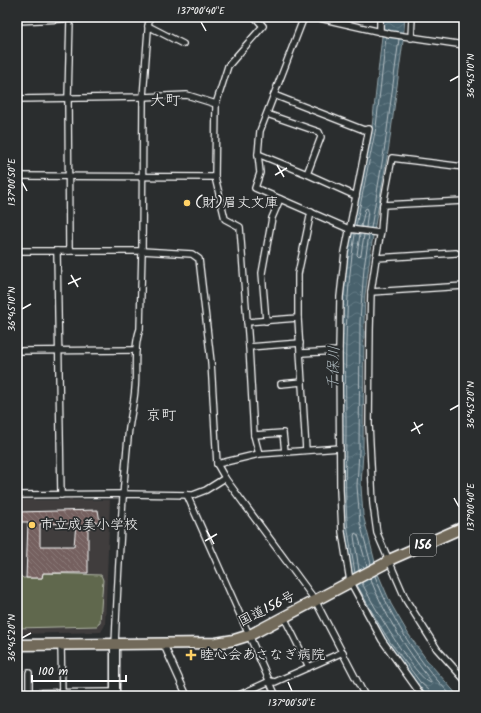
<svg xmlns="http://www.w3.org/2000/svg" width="481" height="713" font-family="Kalam,'Klee One',sans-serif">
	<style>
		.built { fill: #403d3d }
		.pitch { fill: #60684e; stroke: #b0b4a6 }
		.water { fill: url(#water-waves); stroke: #91a1a7 }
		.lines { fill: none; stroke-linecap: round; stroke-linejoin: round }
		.shore { stroke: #b6c0c5; stroke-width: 1 }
		.building { fill: url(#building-back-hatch); stroke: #fff; fill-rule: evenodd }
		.street-casing { stroke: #fff; stroke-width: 8 }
		.secondary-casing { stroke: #fff; stroke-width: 11 }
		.highway-casing { stroke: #fff; stroke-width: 13 }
		.street { stroke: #2a2d2e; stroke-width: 5.5 }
		.secondary { stroke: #2a2d2e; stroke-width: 8 }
		.highway { stroke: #726b5a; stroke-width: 10 }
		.ticks { fill: none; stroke: #fff; stroke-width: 1.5 }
		.poi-dot { fill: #ffd166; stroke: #2a2d2e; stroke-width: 1.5 }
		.labels { text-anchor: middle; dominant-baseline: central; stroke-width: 3.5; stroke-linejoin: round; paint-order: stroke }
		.shield { fill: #2a2d2e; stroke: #bfc0c0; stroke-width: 1 }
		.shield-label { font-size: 13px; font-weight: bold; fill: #fff }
		.poi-label { font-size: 14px; fill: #fff; stroke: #2a2d2e; text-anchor: start }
		.street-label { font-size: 14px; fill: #fff; stroke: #2a2d2e }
		.neighbourhood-label { font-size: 15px; fill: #fff; stroke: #2a2d2e }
		.water-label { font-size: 15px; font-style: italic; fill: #adb8bd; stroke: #2a2d2e }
		.neatline { fill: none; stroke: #fff; stroke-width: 1.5 }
		.ticks-label { font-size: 10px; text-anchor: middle; fill: #fff }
	</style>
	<defs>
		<pattern id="water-waves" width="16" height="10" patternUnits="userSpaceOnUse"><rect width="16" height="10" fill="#48626d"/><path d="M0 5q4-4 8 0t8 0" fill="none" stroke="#637a83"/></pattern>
		<pattern id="building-back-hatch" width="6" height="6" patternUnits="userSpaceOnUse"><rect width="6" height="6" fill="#74615f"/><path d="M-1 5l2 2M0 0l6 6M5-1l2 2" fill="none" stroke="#897977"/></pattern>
	</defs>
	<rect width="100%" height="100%" fill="#2a2d2e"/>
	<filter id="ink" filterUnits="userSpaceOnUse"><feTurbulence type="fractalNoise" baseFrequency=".025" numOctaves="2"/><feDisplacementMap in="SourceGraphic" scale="8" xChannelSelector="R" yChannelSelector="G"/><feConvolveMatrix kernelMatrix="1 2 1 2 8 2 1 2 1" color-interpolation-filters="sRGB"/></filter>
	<g filter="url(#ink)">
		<path class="built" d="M17 500H110L105 625 101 632 17 634Z"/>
		<path class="pitch" d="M43 573 101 575 103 580 100 622 97 626 17 628V576H21L23 578H42Z"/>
		<path class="water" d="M382 17H405L403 41 389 146 372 242 365 295 364 322 363 452 361 486 363 515 378 574 391 604 409 635 426 659 458 696H429L417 685 386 644 354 588 344 530 342 495V311L350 236 372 127 382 36Z"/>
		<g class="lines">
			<g class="shore">
				<path d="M356 226 376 127 386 37"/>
				<path d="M361 227 365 209 367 208 368 210 366 227"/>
				<path d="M371 228 385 145 399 39"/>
				<path d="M360 234 357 255 359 257 361 255 364 235"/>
				<path d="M369 235 364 268 360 321 359 451 357 486 360 523 371 564"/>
				<path d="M359 570 354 536 355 533 358 535 367 566"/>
				<path d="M355 573C353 559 350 545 348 531 344 495 346 458 346 421 345 359 345 296 355 234"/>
				<path d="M375 576C392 620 418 662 452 696"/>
				<path d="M362 583C370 600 415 679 431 683V681C406 649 385 616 370 578"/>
				<path d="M357 585 377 621 390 642 420 682 431 692 432 696"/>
			</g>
		</g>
		<path class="building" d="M98 510 100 522H91V528L88 529V573H43L42 578H26L28 522H17V512ZM76 523 74 546H40V524Z"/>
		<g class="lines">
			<g class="street-casing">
				<g id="street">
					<path d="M255 17 263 26 228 66 216 104 215 177 225 219 240 227 249 347 254 435 259 454"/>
					<path d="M304 17 260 131 258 154 260 173 255 188 349 229 380 233"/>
					<path d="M315 17 390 34 464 45"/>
					<path d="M17 21 108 17"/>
					<path d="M148 26 183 44"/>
					<path d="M380 32V17"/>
					<path d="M411 38 412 17"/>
					<path d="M274 95 364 130 369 129 345 252 340 297 339 351 301 353"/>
					<path d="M17 99 143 97 187 95 216 104"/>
					<path d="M258 154 307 174 321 137 319 132 267 114"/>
					<path d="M464 166V176"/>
					<path d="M464 167 392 158 383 205 464 201"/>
					<path d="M307 174 356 196"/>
					<path d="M17 176 215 177"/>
					<path d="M383 205 381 231 376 258 456 253"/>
					<path d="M17 251H142L192 254 199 259 211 362 217 464 225 478 315 600 365 696"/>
					<path d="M57 251 61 495"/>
					<path d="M69 251 68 98 70 19"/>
					<path d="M376 258 371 292 464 286"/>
					<path d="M371 292 370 330 369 424 373 504 377 533 406 600 437 649 464 679"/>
					<path d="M266 321 262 273 272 218 280 199"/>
					<path d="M247 322 298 318"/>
					<path d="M249 347 300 343"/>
					<path d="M17 351 136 350"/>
					<path d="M339 351 340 490 342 532 350 581 382 640 422 696"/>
					<path d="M281 384 302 382"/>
					<path d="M254 435 283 433 285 452"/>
					<path d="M306 450 298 318V274L311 212"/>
					<path d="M217 464 259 454 340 448"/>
					<path d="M17 495 123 494 193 495 206 490 225 478"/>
					<path d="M187 495 276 696"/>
					<path d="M284 617 309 667"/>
					<path d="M163 643 187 696"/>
					<path d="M61 645 62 696"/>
					<path d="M115 645C118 576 121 506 128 438 129 421 134 405 135 389 137 370 133 348 140 329L142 251 143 97 149 17"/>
					<path d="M29 673V696"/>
					<path d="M17 693 115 692"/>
					<path d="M237 696 270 681 275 682 343 652"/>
				</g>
			</g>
			<g class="secondary-casing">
				<path id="secondary" d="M115 696V645"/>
			</g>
			<g class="highway-casing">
				<path id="highway" d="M17 645 216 643 234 640 250 635 384 564 389 560 464 527"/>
			</g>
			<use href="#street" class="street"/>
			<use href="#secondary" class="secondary"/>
			<use href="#highway" class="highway"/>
		</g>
	</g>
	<path class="ticks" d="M201 22 206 31M450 81 459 76M277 165 284 177M275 175 287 168M22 182 27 191M71 275 78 287M68 284 81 278M22 309 31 304M450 410 459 405M414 422 420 434M411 431 423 424M454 498 459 507M207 531 214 544M205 541 217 534M22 638 31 633M288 682 292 691"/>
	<g class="poi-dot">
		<circle cx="187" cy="203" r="4"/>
		<circle cx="32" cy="525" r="4"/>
		<path d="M189 649h4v4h4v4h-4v4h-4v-4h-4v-4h4z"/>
	</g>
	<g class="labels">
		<rect class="shield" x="410" y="534" width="26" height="22" rx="3"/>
		<g class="shield-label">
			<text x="423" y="545">156</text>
		</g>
		<g class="poi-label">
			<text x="195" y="203">(財)眉丈文庫</text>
			<text x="40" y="525">市立成美小学校</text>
			<text x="200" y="655">睦心会あさなぎ病院</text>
		</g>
		<g class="street-label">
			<text transform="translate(267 609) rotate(-27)">国道156号</text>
		</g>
		<g class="neighbourhood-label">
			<text x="165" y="101">大町</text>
			<text x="161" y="416">京町</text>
		</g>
		<g class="water-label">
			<text transform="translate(334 368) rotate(-88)">千保川</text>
		</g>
	</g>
	<rect width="481" height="713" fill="none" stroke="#2a2d2e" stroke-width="44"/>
	<path d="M32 675v6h94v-6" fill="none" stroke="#ffffff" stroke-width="2"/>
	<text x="38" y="675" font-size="12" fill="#ffffff" stroke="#2a2d2e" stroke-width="3" paint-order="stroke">100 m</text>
	<rect x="22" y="22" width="437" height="669" class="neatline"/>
	<g class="ticks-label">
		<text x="201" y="14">137°00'40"E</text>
		<text transform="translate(470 76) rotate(-90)" y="4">36°45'10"N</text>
		<text transform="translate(11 182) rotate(-90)" y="4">137°00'50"E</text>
		<text transform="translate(11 309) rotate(-90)" y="4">36°45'10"N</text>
		<text transform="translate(470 405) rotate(-90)" y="4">36°45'20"N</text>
		<text transform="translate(470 507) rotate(-90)" y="4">137°00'40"E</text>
		<text transform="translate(11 638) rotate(-90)" y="4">36°45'20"N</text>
		<text x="292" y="706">137°00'50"E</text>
	</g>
</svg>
